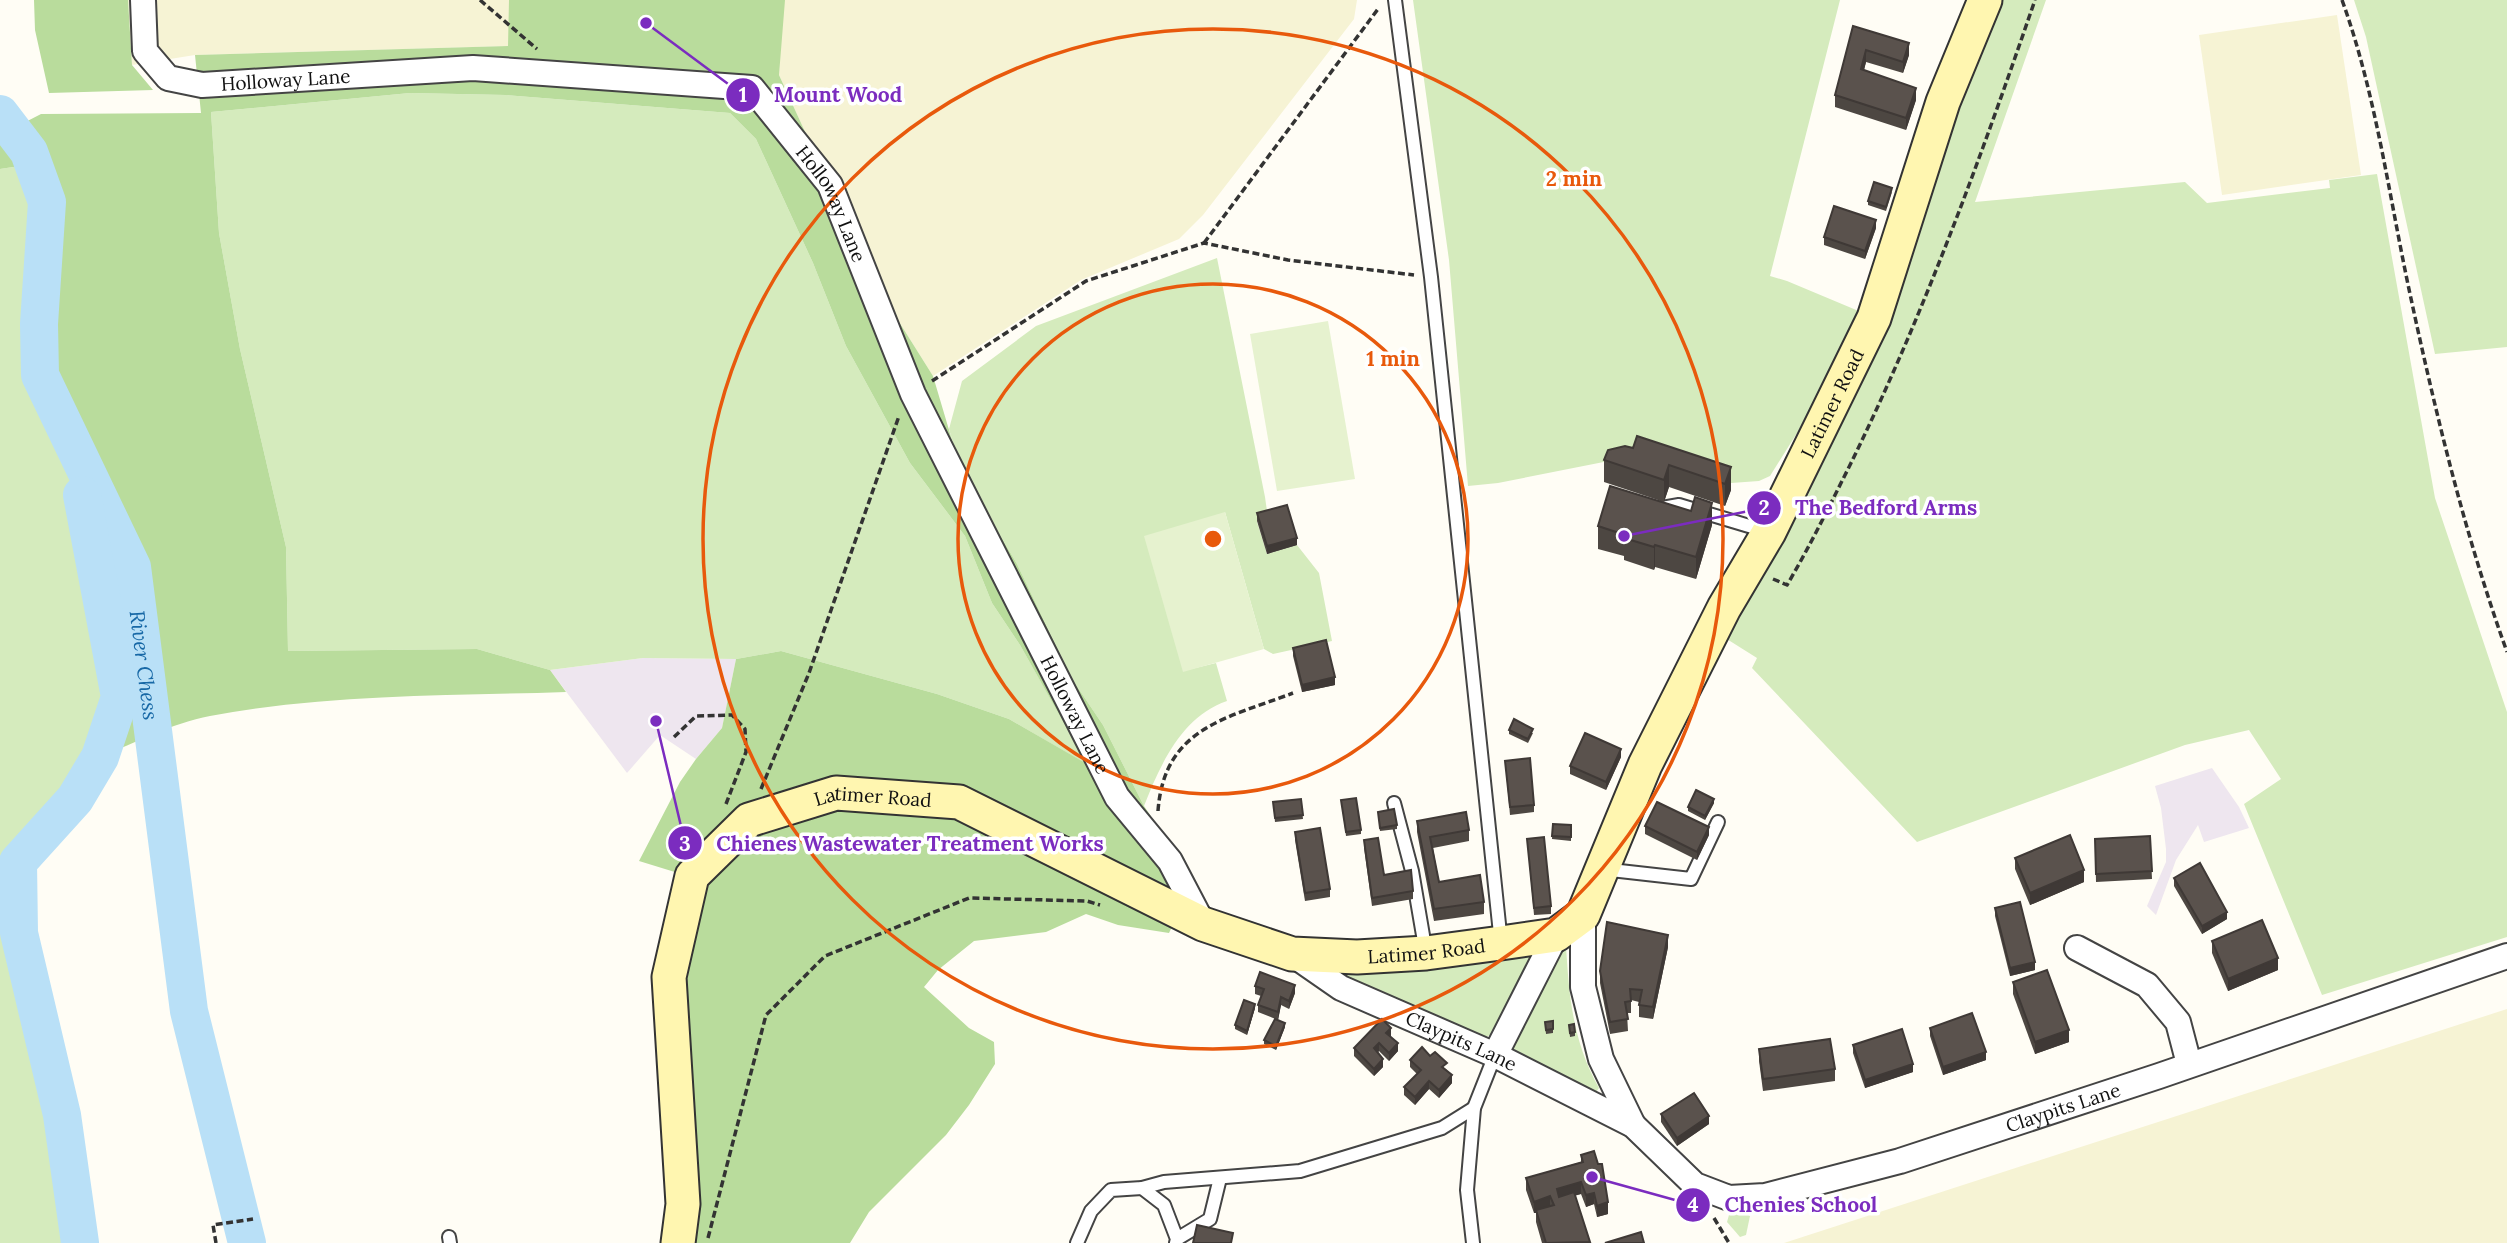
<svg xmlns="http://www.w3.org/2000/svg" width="2507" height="1243" font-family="Lora,serif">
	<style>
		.industrial { fill: #eee6ef }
		.farmland { fill: #f6f3d4 }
		.green { fill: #d5ebbd }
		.forest { fill: #b9dc9c }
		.pitch { fill: #e6f2cf }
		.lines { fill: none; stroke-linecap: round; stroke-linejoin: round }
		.river { stroke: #b9e0f7; stroke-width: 38 }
		.lane-casing { stroke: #444; stroke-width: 16 }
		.street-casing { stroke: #444; stroke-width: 28 }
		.secondary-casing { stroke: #333; stroke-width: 37 }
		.path { stroke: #333; stroke-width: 3.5; stroke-dasharray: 7 3.5; stroke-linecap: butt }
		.lane { stroke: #fff; stroke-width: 12 }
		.street { stroke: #fff; stroke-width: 24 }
		.secondary { stroke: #fff6b0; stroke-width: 33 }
		.wall { fill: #4d4742 }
		.shaded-wall { fill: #3f3936 }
		.building { fill: #5a524d; stroke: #3f3936; stroke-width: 2 }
		.ring { fill: none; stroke: #e8590c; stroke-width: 3.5 }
		.labels { text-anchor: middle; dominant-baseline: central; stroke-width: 7; stroke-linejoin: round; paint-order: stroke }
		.street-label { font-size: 19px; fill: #111; stroke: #fff }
		.water-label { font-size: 21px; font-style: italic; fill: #1768a6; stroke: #fff }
		.centre { fill: #e8590c; stroke: #fff; stroke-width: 3.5 }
		.ring-label { font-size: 21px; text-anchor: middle; font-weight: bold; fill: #e8590c; stroke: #fff; stroke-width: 7; stroke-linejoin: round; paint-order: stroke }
		.leader { fill: none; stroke: #7b2cbf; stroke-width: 2.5 }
		.callout-dot { fill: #7b2cbf; stroke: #fff; stroke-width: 2.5 }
		.mark-label { font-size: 21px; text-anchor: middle; font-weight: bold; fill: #fff }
		.callout-label { font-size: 21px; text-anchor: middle; font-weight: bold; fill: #7b2cbf; stroke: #fff; stroke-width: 7; stroke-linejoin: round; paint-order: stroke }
	</style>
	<rect width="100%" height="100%" fill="#fffdf5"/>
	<g class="industrial">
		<path d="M643 658 736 659 722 728 696 759 660 735 627 773 550 670Z"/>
		<path d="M2212 768 2239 807 2249 828 2204 842 2198 825 2176 860 2156 915 2147 906 2166 862V849L2161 808 2155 786Z"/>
	</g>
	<g class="farmland">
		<path d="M128 0H509V46L195 55 132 65Z"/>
		<path d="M782 0H1357L1354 19 1203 215 1179 239 1081 280 933 376 874 282 779 75Z"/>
		<path d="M2337 15 2361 175 2222 195 2199 35Z"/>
		<path d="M2507 1009V1243H1784Z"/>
	</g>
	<g class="green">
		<path d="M1413 0H1840L1770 276 1787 281 1861 312 1797 433 1770 476 1759 481 1731 483 1634 456 1498 483 1468 486 1449 260Z"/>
		<path d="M1995 0H2046L1975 202 2185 182 2207 203 2330 188 2329 180 2377 174 2435 498 2507 712V937L2322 995 2244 804 2281 779 2249 730 2185 745 1917 842 1752 668 1757 658 1722 636Z"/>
		<path d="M2354 0H2507V347L2435 354 2366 37Z"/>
		<path d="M410 93 506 95 730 113 756 139 813 263 846 346 910 463 965 536 992 603 1020 645 1088 765 1009 719 937 694 781 651 736 659 643 658 550 670 477 649 288 651 286 547 240 349 219 233 211 112Z"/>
		<path d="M33 164 47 202 40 375 73 446 120 697 100 757 75 799 18 862 19 933 62 1115 80 1243H0V169Z"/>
		<path d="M1217 258 1265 497 1268 518 1257 522 1267 554 1297 545 1319 573 1332 641 1273 654 1264 649 1225 512 1183 671 1216 663 1227 701C1182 716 1160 765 1144 806L1103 725 1072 679 1017 564 960 467 949 429 962 381 1036 326Z"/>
		<path d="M1566 945C1569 997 1573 1042 1599 1088L1596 1092 1516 1052 1511 1043 1555 951Z"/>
		<path d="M1535 953 1498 1032 1483 1038 1340 981 1333 966Z"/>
		<path d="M1742 1211 1750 1216 1746 1235 1740 1237 1727 1222 1729 1215Z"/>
	</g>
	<g class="forest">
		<path d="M34 0H128L132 65 153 90 49 93 35 30Z"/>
		<path d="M509 0H785L779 75 874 282 933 376 960 467 1017 564 1072 679 1103 725 1144 806 1185 867 1175 904 961 797 835 788 678 873 639 861 680 782 696 759 722 728 736 659 781 651 937 694 1009 719 1087 764 1020 645 992 603 965 536 910 463 846 346 813 263 756 139 730 113 506 95 410 93 211 112 219 233 240 349 286 547 288 651 477 649 550 670 566 692C449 696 326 694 210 716 172 723 135 743 100 757L120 697 74 448 40 375 39 324 45 197 33 164 0 169V131L12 129 41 114 201 113 195 55 508 46Z"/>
		<path d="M838 797 958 805 1178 914 1169 933 1118 925 1086 914 1046 932 974 941 938 970 924 987 969 1028 994 1042 995 1064 969 1105 946 1135 869 1212 850 1243H685L673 978 697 878 752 822Z"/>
	</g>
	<g class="pitch">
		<path d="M1328 321 1355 479 1277 491 1250 334Z"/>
		<path d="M1225 512 1264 649 1183 672 1144 536Z"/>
	</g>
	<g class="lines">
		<g class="river">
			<path id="s1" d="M0 114 29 152 47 202 39 324 40 375 132 567 189 1011 247 1243"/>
			<path d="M80 1243 62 1115 19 933 18 862 75 799 100 757 120 697 82 495"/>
		</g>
		<g class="lane-casing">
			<g id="lane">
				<path d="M1395 0 1431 277 1501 943"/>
				<path d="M1662 508 1679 505 1769 532"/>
				<path d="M1394 803 1412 871 1426 953"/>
				<path d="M1602 869 1691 879 1718 822"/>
				<path d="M1142 1188 1164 1205 1177 1239 1176 1243"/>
				<path d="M449 1237 450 1243"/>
				<path d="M1177 1239 1210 1219 1220 1178"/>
				<path d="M1077 1243 1091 1211 1111 1190 1142 1188 1164 1182 1300 1171 1442 1128 1474 1108"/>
				<path d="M1473 1243 1467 1190 1474 1108 1495 1055"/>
			</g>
		</g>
		<g class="street-casing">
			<g id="street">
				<path id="s2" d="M143 0 145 51 168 78 202 85 473 68 752 88 830 185 913 394 1117 797 1170 861 1203 924"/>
				<path d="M1583 915V987L1601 1059 1633 1125"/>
				<path d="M2077 948 2147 985 2178 1022 2189 1064"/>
				<path id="s3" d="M1292 954 1341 988 1495 1055 1633 1125 1695 1185 1729 1198 1765 1196 1900 1161 2159 1076 2507 956"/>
				<path d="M1495 1055 1556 935"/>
			</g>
		</g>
		<g class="secondary-casing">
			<g id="secondary">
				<path id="s4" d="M678 1243 683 1204 669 977 692 876 749 820 836 793 959 802 1203 924 1292 954 1357 957 1426 953 1501 943 1556 935 1583 915 1645 765 1724 608 1769 532 1874 318 1943 102 1985 0"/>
			</g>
		</g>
		<g class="path">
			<path d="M480 0 537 49"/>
			<path d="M2342 0C2376 94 2389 196 2410 294 2436 415 2465 535 2507 652"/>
			<path d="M1204 243 1378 9"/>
			<path d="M932 381 1086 281 1204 243 1288 260 1414 275"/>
			<path d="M1773 579 1787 585C1810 546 1830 505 1851 463 1924 314 1981 157 2035 0"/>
			<path d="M674 737 696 716 732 715 745 729 746 752 726 804"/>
			<path d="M761 789 809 673 899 416"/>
			<path d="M1158 811C1164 727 1228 718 1293 693"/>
			<path d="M1714 1218 1729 1243"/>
			<path d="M708 1238 766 1015 825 956 969 898 1087 901 1100 905"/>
			<path d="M216 1243 213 1225 253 1219"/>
		</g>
		<use href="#lane" class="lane"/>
		<use href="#street" class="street"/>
		<use href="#secondary" class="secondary"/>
	</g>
	<g class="wall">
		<path d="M1853 26 1909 55 1903 73 1866 62 1864 70 1916 100 1906 130 1835 107V95Z"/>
		<path d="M1892 192 1886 211 1868 205V201Z"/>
		<path d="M1876 228 1865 259 1824 245V237Z"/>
		<path d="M1633 448 1731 467V490L1725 506 1669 487 1664 502 1604 482V460Z"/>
		<path d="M1257 513 1297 545 1267 554 1257 521Z"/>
		<path d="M1712 525 1696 579 1655 567 1654 570 1624 560V556L1598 549V526Z"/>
		<path d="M1293 648 1335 685 1302 692 1293 656Z"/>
		<path d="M1509 730 1533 733 1528 743 1509 734Z"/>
		<path d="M1621 757 1606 790 1570 774V766Z"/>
		<path d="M1505 761 1534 805V812L1510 815Z"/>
		<path d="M1301 799 1303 819 1275 822 1273 802Z"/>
		<path d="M1341 800 1361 830V834L1346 836Z"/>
		<path d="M1714 803 1705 820 1688 811V807Z"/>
		<path d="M1378 812 1397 825V829L1380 831Z"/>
		<path d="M1417 821 1469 830V841L1433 848 1439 882 1484 902V914L1434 921 1417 832Z"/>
		<path d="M1553 824 1571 825V841L1552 839Z"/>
		<path d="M1645 826 1709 835 1697 860 1645 834Z"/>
		<path d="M1295 832 1330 889V897L1305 901 1295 840Z"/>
		<path d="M2150 836 2152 879 2096 882 2095 839Z"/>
		<path d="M1527 839 1551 906V914L1534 915Z"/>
		<path d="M1364 840 1384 875 1413 891V899L1372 906 1364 848Z"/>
		<path d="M2015 858 2084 882 2030 905 2015 869Z"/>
		<path d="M2174 878 2227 919 2202 934 2174 886Z"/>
		<path d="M1995 908 2035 970 2010 976 1995 916Z"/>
		<path d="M2212 941 2278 970 2228 991 2212 953Z"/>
		<path d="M1668 947 1653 1019 1639 1017V1002L1631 1000V1013H1627L1628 1031 1610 1034 1600 983V971Z"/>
		<path d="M2013 982 2069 1042 2035 1054 2013 994Z"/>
		<path d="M1255 986 1295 993 1289 1009 1281 1005 1278 1020 1258 1012V1005L1261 996 1255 994Z"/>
		<path d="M1255 1008 1247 1035 1235 1029V1025Z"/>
		<path d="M1553 1021V1033L1546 1034 1545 1022Z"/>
		<path d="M1569 1025 1575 1032V1036L1570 1037Z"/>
		<path d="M1285 1027 1276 1050 1264 1044V1040Z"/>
		<path d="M1930 1028 1986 1060 1943 1075 1930 1036Z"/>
		<path d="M1391 1036 1390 1037 1398 1051 1389 1061 1379 1051 1378 1052 1383 1067 1374 1076 1354 1056V1048Z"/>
		<path d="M1853 1045 1913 1072 1865 1088 1853 1053Z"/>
		<path d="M1759 1049 1835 1069V1081L1763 1091 1759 1061Z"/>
		<path d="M1430 1056 1447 1070 1452 1083 1439 1098 1429 1089 1415 1105 1404 1095V1087L1417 1074 1410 1067V1060Z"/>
		<path d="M1661 1114 1709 1124 1677 1146 1661 1122Z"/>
		<path d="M1581 1155 1608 1214 1597 1217 1594 1204 1586 1207 1581 1194 1575 1195 1590 1243H1542L1536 1222V1213H1534L1526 1190V1178L1581 1162Z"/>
	</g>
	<g class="shaded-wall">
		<path d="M1909 43V55L1903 73V62Z"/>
		<path d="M1866 50V62L1861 81V69Z"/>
		<path d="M1916 88V100L1906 130V118Z"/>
		<path d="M1876 220V228L1865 259V251Z"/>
		<path d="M1669 465V487L1664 502V480Z"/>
		<path d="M1731 467V490L1725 506V484Z"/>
		<path d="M1712 503V525L1696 579V557Z"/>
		<path d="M1297 538V545L1267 554V546Z"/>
		<path d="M1655 545V567L1654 570V547Z"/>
		<path d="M1335 677V685L1302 692V685Z"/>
		<path d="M1621 749V757L1606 790V782Z"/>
		<path d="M1714 799V803L1705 820V816Z"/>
		<path d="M1709 827V835L1697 860V852Z"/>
		<path d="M2084 870V882L2030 905V893Z"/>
		<path d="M2227 912V919L2202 934V926Z"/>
		<path d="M1668 935V947L1653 1019V1007Z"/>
		<path d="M2278 958V970L2228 991V979Z"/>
		<path d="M2035 962V970L2010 976V968Z"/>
		<path d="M1295 985V993L1289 1009V1001Z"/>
		<path d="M1281 997V1005L1278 1020V1012Z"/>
		<path d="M1255 1004V1008L1247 1035V1031Z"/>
		<path d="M1285 1023V1027L1276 1050V1046Z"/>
		<path d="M1391 1028V1036L1386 1041V1033Z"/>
		<path d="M2069 1030V1042L2035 1054V1042Z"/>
		<path d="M1379 1043V1051L1374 1056V1048Z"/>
		<path d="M1398 1043V1051L1389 1061V1053Z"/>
		<path d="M1986 1052V1060L1943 1075V1067Z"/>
		<path d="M1383 1059V1067L1374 1076V1069Z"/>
		<path d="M1913 1064V1072L1865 1088V1080Z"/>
		<path d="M1452 1075V1083L1439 1098V1090Z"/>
		<path d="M1429 1081V1089L1415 1105V1097Z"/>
		<path d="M1709 1116V1124L1677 1146V1138Z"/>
		<path d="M1581 1182V1194L1557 1201V1189Z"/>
		<path d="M1594 1193V1204L1586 1207V1195Z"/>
		<path d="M1550 1196V1208L1536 1210V1213H1534V1202Z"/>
		<path d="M1608 1202V1214L1597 1217V1206Z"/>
	</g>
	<g class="building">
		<path d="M1853 26 1909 43 1903 62 1866 50 1861 69 1916 88 1906 118 1835 95Z"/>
		<path d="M1874 182 1892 188 1886 207 1868 201Z"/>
		<path d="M1834 206 1876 220 1865 251 1824 237Z"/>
		<path d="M1637 436 1731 467 1725 484 1669 465 1664 480 1604 460 1608 450 1625 446 1633 448Z"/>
		<path d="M1610 486 1691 511 1695 497 1712 503 1696 557 1655 545 1654 547 1624 538 1625 535 1598 526Z"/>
		<path d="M1287 505 1297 538 1267 546 1257 513Z"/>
		<path d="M1326 640 1335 677 1302 685 1293 648Z"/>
		<path d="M1514 719 1533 729 1528 739 1509 730Z"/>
		<path d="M1585 733 1621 749 1606 782 1570 766Z"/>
		<path d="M1530 758 1534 805 1510 807 1505 761Z"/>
		<path d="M1696 790 1714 799 1705 816 1688 807Z"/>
		<path d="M1356 798 1361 830 1346 832 1341 800Z"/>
		<path d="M1301 799 1303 815 1275 818 1273 802Z"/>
		<path d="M1657 802 1709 827 1697 852 1645 826Z"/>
		<path d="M1394 809 1397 825 1380 828 1378 812Z"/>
		<path d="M1466 812 1469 830 1430 837 1439 882 1480 875 1484 902 1434 909 1417 821Z"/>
		<path d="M1553 824 1571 825V837L1552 836Z"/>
		<path d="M1320 828 1330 889 1305 893 1295 832Z"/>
		<path d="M2070 835 2084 870 2030 893 2015 858Z"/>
		<path d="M2150 836 2152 871 2096 874 2095 839Z"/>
		<path d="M1544 837 1551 906 1534 908 1527 839Z"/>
		<path d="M1378 838 1384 875 1411 870 1413 891 1372 898 1364 840Z"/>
		<path d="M2200 863 2227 912 2202 926 2174 878Z"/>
		<path d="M2020 902 2035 962 2010 968 1995 908Z"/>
		<path d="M2262 920 2278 958 2228 979 2212 941Z"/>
		<path d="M1607 922 1668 935 1653 1007 1639 1005 1642 990 1630 989 1631 1001 1625 1002 1628 1019 1610 1022 1600 971Z"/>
		<path d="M2047 970 2069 1030 2035 1042 2013 982Z"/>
		<path d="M1260 972 1295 985 1289 1001 1281 997 1278 1012 1258 1005 1264 989 1255 986Z"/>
		<path d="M1244 1000 1255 1004 1247 1031 1235 1025Z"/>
		<path d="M1972 1013 1986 1052 1943 1067 1930 1028Z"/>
		<path d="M1275 1019 1285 1023 1276 1046 1264 1040Z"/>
		<path d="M1382 1019 1391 1028 1386 1033 1398 1043 1389 1053 1379 1043 1374 1048 1383 1059 1374 1069 1354 1048Z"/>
		<path d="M1553 1021V1029L1546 1030 1545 1022Z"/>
		<path d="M1574 1024 1575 1032 1570 1033 1569 1025Z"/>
		<path d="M1902 1029 1913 1064 1865 1080 1853 1045Z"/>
		<path d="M1830 1039 1835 1069 1763 1079 1759 1049Z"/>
		<path d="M1422 1047 1430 1056 1435 1052 1447 1063 1442 1067 1452 1075 1439 1090 1429 1081 1415 1097 1404 1087 1421 1070 1410 1060Z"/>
		<path d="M1694 1093 1709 1116 1677 1138 1661 1114Z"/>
		<path d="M1594 1151 1598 1164H1602L1608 1202 1597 1206 1594 1193 1586 1195 1581 1182 1557 1189 1559 1197 1574 1192 1590 1242 1546 1243 1536 1210 1554 1205 1550 1196 1534 1202 1526 1178 1583 1162 1581 1155Z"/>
		<path d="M1197 1225 1233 1233 1231 1243H1193Z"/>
		<path d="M1641 1232 1644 1243H1605Z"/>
	</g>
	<g class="ring">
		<circle cx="1213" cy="539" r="255"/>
		<circle cx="1213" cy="539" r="510"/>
	</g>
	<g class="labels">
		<g class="street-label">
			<text stroke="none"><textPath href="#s2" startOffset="205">Holloway Lane</textPath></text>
			<text stroke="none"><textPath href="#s2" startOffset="814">Holloway Lane</textPath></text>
			<text stroke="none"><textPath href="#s4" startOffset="1900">Latimer Road</textPath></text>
			<text stroke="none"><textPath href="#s2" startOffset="1381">Holloway Lane</textPath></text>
			<text stroke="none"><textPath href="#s4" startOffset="578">Latimer Road</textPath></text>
			<text stroke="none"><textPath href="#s4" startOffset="1166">Latimer Road</textPath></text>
			<text stroke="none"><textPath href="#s3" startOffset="191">Claypits Lane</textPath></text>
			<text stroke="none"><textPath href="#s3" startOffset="852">Claypits Lane</textPath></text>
		</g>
		<g class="water-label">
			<text stroke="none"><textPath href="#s1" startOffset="586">River Chess</textPath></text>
		</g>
	</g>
	<circle cx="1213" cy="539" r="10" class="centre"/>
	<g class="ring-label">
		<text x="1574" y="186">2 min</text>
		<text x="1393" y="366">1 min</text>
	</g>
	<path class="leader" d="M646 23L743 95M1624 536L1764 508M656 721L685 843M1592 1177L1693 1205"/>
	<g class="callout-dot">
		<circle cx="646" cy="23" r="7"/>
		<circle cx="1624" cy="536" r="7"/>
		<circle cx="656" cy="721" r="7"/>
		<circle cx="1592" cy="1177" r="7"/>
		<circle cx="743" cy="95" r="18"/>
		<circle cx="1764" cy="508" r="18"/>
		<circle cx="685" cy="843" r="18"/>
		<circle cx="1693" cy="1205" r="18"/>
	</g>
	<g class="mark-label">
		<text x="743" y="102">1</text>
		<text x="1764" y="515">2</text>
		<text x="685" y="851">3</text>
		<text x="1693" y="1212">4</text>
	</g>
	<g class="callout-label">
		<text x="838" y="102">Mount Wood</text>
		<text x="1886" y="515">The Bedford Arms</text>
		<text x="910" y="851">Chienes Wastewater Treatment Works</text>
		<text x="1801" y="1212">Chenies School</text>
	</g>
</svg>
